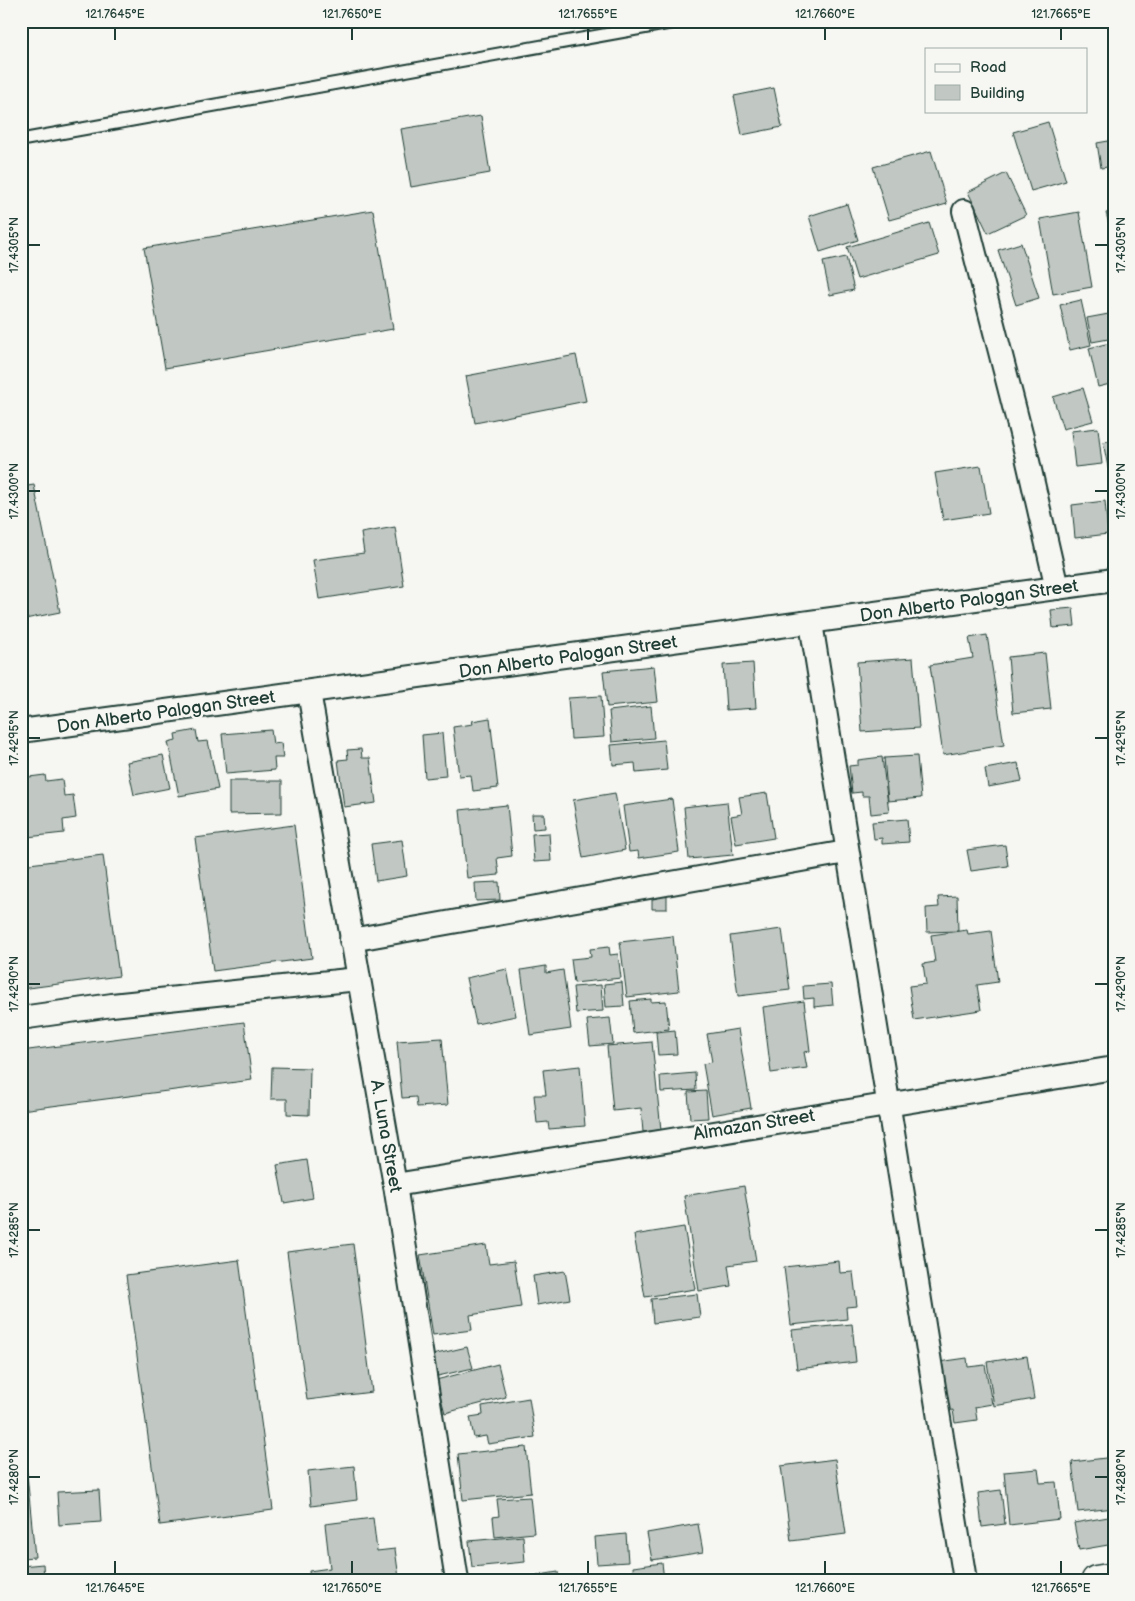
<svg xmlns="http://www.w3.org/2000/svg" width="1135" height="1601" font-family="'Balsamiq Sans',sans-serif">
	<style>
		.building { fill: #c1c8c3; stroke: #1f3d34 }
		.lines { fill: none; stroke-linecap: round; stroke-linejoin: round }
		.lane-casing { stroke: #1f3d34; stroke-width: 15 }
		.street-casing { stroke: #1f3d34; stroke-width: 26 }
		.secondary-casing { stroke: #1f3d34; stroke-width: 31 }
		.lane { stroke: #f6f6f2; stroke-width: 11 }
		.street { stroke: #f6f6f2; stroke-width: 22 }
		.secondary { stroke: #f6f6f2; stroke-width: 28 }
		.ticks { fill: none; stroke: #1f3d34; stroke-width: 2 }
		.labels { text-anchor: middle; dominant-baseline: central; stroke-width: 5; stroke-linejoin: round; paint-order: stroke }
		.street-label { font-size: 18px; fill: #1f3d34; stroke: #f6f6f2 }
		.neatline { fill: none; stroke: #1f3d34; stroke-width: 2 }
		.ticks-label { font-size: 12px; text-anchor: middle; fill: #1f3d34 }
	</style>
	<rect width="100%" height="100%" fill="#f6f6f2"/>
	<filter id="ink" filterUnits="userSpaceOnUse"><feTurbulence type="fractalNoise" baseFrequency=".02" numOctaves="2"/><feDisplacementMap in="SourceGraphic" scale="10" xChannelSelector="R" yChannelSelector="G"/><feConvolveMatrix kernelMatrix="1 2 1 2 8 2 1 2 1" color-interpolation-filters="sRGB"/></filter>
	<g filter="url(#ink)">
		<g class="building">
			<path d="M774 88 782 127 742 135 734 96Z"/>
			<path d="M481 116 490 173 411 187 401 129Z"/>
			<path d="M1048 122 1066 181 1031 191 1013 132Z"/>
			<path d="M1114 140V166L1101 168 1097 143Z"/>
			<path d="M931 151 947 204 889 220 873 167Z"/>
			<path d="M1006 173 1026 215 988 233 968 192Z"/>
			<path d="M847 204 858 240 820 252 809 216Z"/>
			<path d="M373 210 393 329 165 368 144 248Z"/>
			<path d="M1114 211V243L1106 213Z"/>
			<path d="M1079 212 1092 287 1053 294 1040 219Z"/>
			<path d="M929 223 939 255 857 279 847 247Z"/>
			<path d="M1021 243 1039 298 1016 305 998 250Z"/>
			<path d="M846 257 854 290 830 295 823 262Z"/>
			<path d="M1081 300 1091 345 1070 350 1060 305Z"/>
			<path d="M1114 313V338L1092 342 1087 318Z"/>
			<path d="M1114 342V383L1098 387 1089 348Z"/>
			<path d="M576 355 586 401 475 423 466 376Z"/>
			<path d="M1083 388 1093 421 1063 429 1053 397Z"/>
			<path d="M1098 428 1102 464 1075 467 1071 431Z"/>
			<path d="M1114 440V476L1110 477 1103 442Z"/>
			<path d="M981 466 989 513 943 520 935 473Z"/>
			<path d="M34 485 60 612 25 619 21 599V487Z"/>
			<path d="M1105 501 1108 534 1075 538 1072 505Z"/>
			<path d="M395 527 404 586 319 599 313 560 364 553 361 533Z"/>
			<path d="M1073 608 1075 626 1053 628 1051 610Z"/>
			<path d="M987 635 1004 745 943 755 930 665 973 658 969 638Z"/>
			<path d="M1045 653 1051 709 1013 713 1008 657Z"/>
			<path d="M913 658 919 728 862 732 857 662Z"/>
			<path d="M753 663 756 708 726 710 723 665Z"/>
			<path d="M654 666 658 702 607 707 603 671Z"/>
			<path d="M601 696 604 737 571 739 568 698Z"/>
			<path d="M651 706 654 738 612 742 609 711Z"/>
			<path d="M490 718 498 788 473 791 471 775 459 776 453 727 473 724 472 721Z"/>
			<path d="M196 730 198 742 208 741 218 789 179 796 168 742 176 740 175 734Z"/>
			<path d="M271 730 273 744 281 743 283 758H274L275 770 226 774 222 734Z"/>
			<path d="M442 733 446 776 425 778 422 735Z"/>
			<path d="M664 740 667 770 636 773 635 763 613 765 611 745Z"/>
			<path d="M361 749 362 758H370L376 803 344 807 338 760 348 759 347 750Z"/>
			<path d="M163 755 170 788 134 795 127 762Z"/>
			<path d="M917 756 921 798 888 801 884 758Z"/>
			<path d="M882 757 889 812 871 814 869 796H862V792L852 793 849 766 858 765V760Z"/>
			<path d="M1018 763 1022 781 988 787 985 769Z"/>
			<path d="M45 775 46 781 62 779 64 796 73 795 76 818 63 820 64 833 27 837 21 778Z"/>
			<path d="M229 781H282V813L229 814Z"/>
			<path d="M615 793 625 850 583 858 573 800Z"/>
			<path d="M767 793 774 838 736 844 731 816 742 814 739 797Z"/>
			<path d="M672 799 679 852 639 858 638 851 629 852 623 806Z"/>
			<path d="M727 802 733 855 689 859 684 807Z"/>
			<path d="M507 805 512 856 497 858 499 875 467 878 460 810Z"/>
			<path d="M532 814H544L545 828 533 829Z"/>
			<path d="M907 819 909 842 882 844V838L874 839 872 822Z"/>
			<path d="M294 825 312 958 213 971 195 838Z"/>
			<path d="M549 833 551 861 534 862 532 834Z"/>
			<path d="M402 840 407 876 376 881 371 844Z"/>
			<path d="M1005 845 1008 866 971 871 967 850Z"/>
			<path d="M103 855 119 976 21 989V865Z"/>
			<path d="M499 882 500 900 476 901 475 883Z"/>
			<path d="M667 891V909H652V892Z"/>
			<path d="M957 896 958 931 927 932 926 908 939 907 938 897Z"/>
			<path d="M782 929 790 990 738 996 730 936Z"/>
			<path d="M967 930 968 934 991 931 998 982 977 985 981 1010 914 1020 909 986 926 984 923 964 935 962 931 935Z"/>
			<path d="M673 936 679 991 627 997 620 942Z"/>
			<path d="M609 947 610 955 618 954 621 978 574 983 571 959 591 957 590 949Z"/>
			<path d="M546 966V973L563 970 571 1029 530 1035 521 970Z"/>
			<path d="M507 969 516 1016 476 1024 466 978Z"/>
			<path d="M622 982 624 1006 606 1007 604 984Z"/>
			<path d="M831 984 833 1005 814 1007V998L804 999 803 986Z"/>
			<path d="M601 985 603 1011 576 1013 573 987Z"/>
			<path d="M651 999V1002L666 1001 669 1029 633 1033 630 1001Z"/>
			<path d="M804 1001 810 1051 804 1052 807 1068 771 1073 763 1007Z"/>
			<path d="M610 1018 613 1044 590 1046 587 1020Z"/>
			<path d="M244 1022 252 1080 21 1110V1051Z"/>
			<path d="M738 1029 751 1108 712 1115 703 1064 712 1062 707 1034Z"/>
			<path d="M675 1030 677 1054 658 1055 656 1032Z"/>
			<path d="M442 1038 448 1105 417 1107 416 1097 402 1098 397 1041Z"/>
			<path d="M652 1042 661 1130 643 1132 641 1108 613 1111 607 1046Z"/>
			<path d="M580 1066 585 1126 549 1129 548 1122 537 1123 534 1095H546L543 1070Z"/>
			<path d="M272 1067 310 1068 309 1115 287 1114V1099H271Z"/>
			<path d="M695 1073 696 1090 661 1092 660 1076Z"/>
			<path d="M706 1091 708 1118 690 1119 688 1092Z"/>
			<path d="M307 1160 313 1198 284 1203 277 1165Z"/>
			<path d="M744 1186 756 1261 728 1265 731 1286 699 1291 684 1196Z"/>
			<path d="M684 1227 695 1289 645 1297 634 1235Z"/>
			<path d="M353 1244 372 1392 307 1400 287 1252Z"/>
			<path d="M486 1245 489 1264 514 1261 521 1307 470 1315 472 1330 433 1335 420 1255Z"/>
			<path d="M239 1260 273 1510 160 1525 126 1275Z"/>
			<path d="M839 1261 840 1273 853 1272 857 1306 846 1307 847 1319 791 1325 784 1267Z"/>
			<path d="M565 1271 570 1299 537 1305 533 1276Z"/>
			<path d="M697 1294 700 1317 653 1323 651 1299Z"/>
			<path d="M852 1324 856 1362 797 1369 792 1330Z"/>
			<path d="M467 1347 473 1368 438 1376 432 1355Z"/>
			<path d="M1027 1356 1034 1399 994 1406 987 1362Z"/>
			<path d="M967 1358 968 1367 985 1365 992 1404 975 1407 977 1420 955 1423 953 1410 940 1412 932 1363Z"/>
			<path d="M498 1364 506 1397 445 1413 436 1380Z"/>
			<path d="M529 1398 535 1437 488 1444 486 1436 474 1438 470 1417 483 1415 482 1406Z"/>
			<path d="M21 1412 35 1557 21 1558Z"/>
			<path d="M526 1447 531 1493 463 1500 458 1454Z"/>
			<path d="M1114 1457V1508L1078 1512 1072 1462Z"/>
			<path d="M835 1459 846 1534 791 1541 781 1466Z"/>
			<path d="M354 1466 357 1500 311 1506 308 1471Z"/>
			<path d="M1038 1469 1040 1483 1056 1482 1060 1519 1009 1525 1004 1472Z"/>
			<path d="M99 1490 101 1522 59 1525 57 1492Z"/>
			<path d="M1001 1490 1005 1524 982 1527 978 1493Z"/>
			<path d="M530 1497 534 1533 495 1537 493 1517 499 1516 497 1499Z"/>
			<path d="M1114 1516V1544L1079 1550 1074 1523Z"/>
			<path d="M373 1518 377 1551 395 1549 399 1578 310 1580 309 1571 330 1568 325 1524Z"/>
			<path d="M698 1524 703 1552 652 1560 647 1533Z"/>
			<path d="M626 1534 628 1562 597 1564 595 1537Z"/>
			<path d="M523 1536 525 1562 472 1567 469 1541Z"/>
			<path d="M662 1563 664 1580H634L633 1567Z"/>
			<path d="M43 1564 44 1580H21V1566Z"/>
			<path d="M558 1572 559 1580H509Z"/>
			<path d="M628 1575V1580H600L599 1576Z"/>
		</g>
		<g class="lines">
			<g class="lane-casing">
				<path id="lane" d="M21 140 681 21"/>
			</g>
			<g class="street-casing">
				<g id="street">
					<path d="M964 211 1027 457 1057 588"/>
					<path d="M811 623 965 1580"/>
					<path d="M309 692 395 1185 457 1580"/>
					<path d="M21 731 1114 580"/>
					<path d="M351 940 846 852"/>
					<path d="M21 1018 112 1005 358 979"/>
					<path d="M395 1185 1114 1068"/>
				</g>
			</g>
			<g class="secondary-casing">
				<path id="secondary" d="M1096 1580 1114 1577"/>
			</g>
			<use href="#lane" class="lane"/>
			<use href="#street" class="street"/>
			<use href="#secondary" class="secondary"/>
		</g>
	</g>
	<path class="ticks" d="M115 28V40M352 28V40M588 28V40M825 28V40M1061 28V40M28 245H40M1095 245H1108M28 491H40M1095 491H1108M28 738H40M1095 738H1108M28 984H40M1095 984H1108M28 1230H40M1095 1230H1108M28 1477H40M1095 1477H1108M115 1561V1574M352 1561V1574M588 1561V1574M825 1561V1574M1061 1561V1574"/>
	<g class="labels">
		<g class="street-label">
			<text transform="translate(969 601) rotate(-8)">Don Alberto Palogan Street</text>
			<text transform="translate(568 657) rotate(-8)">Don Alberto Palogan Street</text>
			<text transform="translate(166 712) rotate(-8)">Don Alberto Palogan Street</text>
			<text transform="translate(754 1125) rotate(-9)">Almazan Street</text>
			<text transform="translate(386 1136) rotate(80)">A. Luna Street</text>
		</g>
	</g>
	<rect width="1135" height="1601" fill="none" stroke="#f6f6f2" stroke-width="55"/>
	<rect x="925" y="48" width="162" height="65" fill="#f6f6f2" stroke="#a0aca6"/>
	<rect x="935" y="64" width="25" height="8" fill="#f6f6f2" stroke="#a0aca6"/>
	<text x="970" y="72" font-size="15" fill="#1f3d34">Road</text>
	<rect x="935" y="85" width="25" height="15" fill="#c1c8c3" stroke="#a0aca6"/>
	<text x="970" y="98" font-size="15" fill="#1f3d34">Building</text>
	<rect x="28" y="28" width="1080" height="1546" class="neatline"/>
	<g class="ticks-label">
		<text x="115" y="18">121.7645°E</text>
		<text x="352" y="18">121.7650°E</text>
		<text x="588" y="18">121.7655°E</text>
		<text x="825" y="18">121.7660°E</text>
		<text x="1061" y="18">121.7665°E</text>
		<text transform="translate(14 245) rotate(-90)" y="4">17.4305°N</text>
		<text transform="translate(1121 245) rotate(-90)" y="4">17.4305°N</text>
		<text transform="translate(14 491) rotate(-90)" y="4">17.4300°N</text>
		<text transform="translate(1121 491) rotate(-90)" y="4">17.4300°N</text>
		<text transform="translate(14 738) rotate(-90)" y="4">17.4295°N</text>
		<text transform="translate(1121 738) rotate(-90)" y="4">17.4295°N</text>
		<text transform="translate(14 984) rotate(-90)" y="4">17.4290°N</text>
		<text transform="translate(1121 984) rotate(-90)" y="4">17.4290°N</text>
		<text transform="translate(14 1230) rotate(-90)" y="4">17.4285°N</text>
		<text transform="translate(1121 1230) rotate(-90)" y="4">17.4285°N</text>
		<text transform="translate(14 1477) rotate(-90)" y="4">17.4280°N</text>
		<text transform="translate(1121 1477) rotate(-90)" y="4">17.4280°N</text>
		<text x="115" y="1592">121.7645°E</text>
		<text x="352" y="1592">121.7650°E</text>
		<text x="588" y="1592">121.7655°E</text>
		<text x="825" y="1592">121.7660°E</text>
		<text x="1061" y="1592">121.7665°E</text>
	</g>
</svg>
